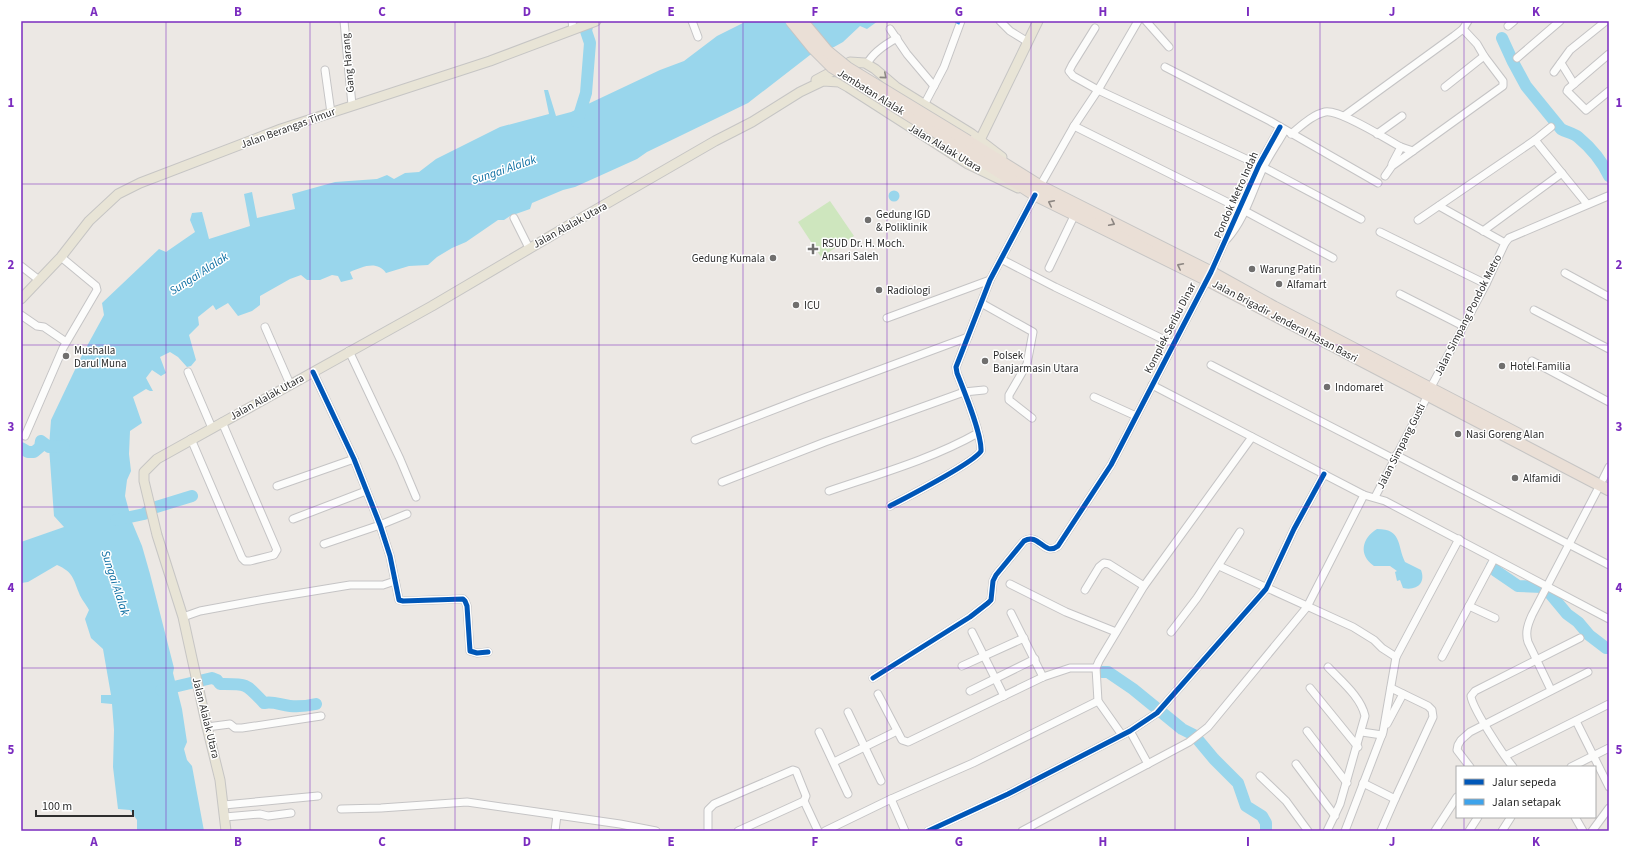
<svg xmlns="http://www.w3.org/2000/svg" width="1630" height="852" font-family="'Source Sans 3',sans-serif">
	<style>
		.green { fill: #cee6be }
		.water { fill: #99d6ec }
		.lines { fill: none; stroke-linecap: round; stroke-linejoin: round }
		.river { stroke: #99d6ec; stroke-width: 12 }
		.minor-casing { stroke: #c5c4c5; stroke-width: 9 }
		.major-casing { stroke: #c6c5c4; stroke-width: 11 }
		.highway-casing { stroke: #c6c5c4; stroke-width: 13 }
		.minor { stroke: #fcfcfb; stroke-width: 7 }
		.major { stroke: #e8e4d6; stroke-width: 9 }
		.highway { stroke: #eadfd6; stroke-width: 11 }
		.highway-bridge-casing { stroke: #c6c5c4; stroke-width: 13; stroke-linecap: butt }
		.highway-bridge { stroke: #eadfd6; stroke-width: 11 }
		.quiet { stroke: #3ea3eb; stroke-width: 4; stroke-dasharray: 8 4; stroke-linecap: butt }
		.cycleway-casing { stroke: #fff; stroke-width: 8 }
		.cycleway { stroke: #0057b8; stroke-width: 5 }
		.oneway { stroke: #8b8982 }
		.oneway2 { stroke: #8c8682 }
		.grid { fill: none; stroke: #7b2cbf; stroke-width: 1; stroke-opacity: 0.55 }
		.poi-dot { fill: #706f6e; stroke: #fff; stroke-width: 1.5 }
		.labels { text-anchor: middle; dominant-baseline: central; stroke-width: 3; stroke-linejoin: round; paint-order: stroke }
		.street-label { font-size: 11px; fill: #2e2e2e; stroke: #fff }
		.poi-label { font-size: 11px; fill: #2e2e2e; stroke: #fff; text-anchor: start }
		.water-label { font-size: 12px; font-style: italic; fill: #0d6fa3; stroke: #fff }
		.neatline { fill: none; stroke: #7b2cbf; stroke-width: 1.5 }
		.grid-label { font-size: 13px; text-anchor: middle; font-weight: bold; fill: #7b2cbf }
	</style>
	<rect width="100%" height="100%" fill="#ece8e4"/>
	<path class="green" d="M830 201 854 236 821 257 798 222Z"/>
	<g class="water">
		<path d="M747 21H878L867 29 860 26 843 42 834 47 810 55 748 103 647 152 637 159 575 187 563 190 532 203 530 209 510 216 504 220H498L466 242 452 248 437 257 428 265 409 266 386 273C377 260 362 267 350 272L353 279 341 282 338 276 332 275 320 280H307L301 275 290 279 260 296V305L252 311 238 316 228 303 216 310 213 305 198 317 199 325 189 335 196 360 191 366 187 367 178 357 170 352 160 357 166 373 161 376 152 370 146 378 153 391H150L146 389 133 397 142 423 130 431 129 454 131 471 127 480 125 496 132 522 142 546 150 574 174 668 173 673 182 709 187 742 184 749 187 760 192 766 204 831H137V820L130 810 118 809 113 767 114 730 112 704 101 703V695H111L103 649 91 638 85 619 89 610C86 604 81 599 79 593 73 578 73 572 57 565L28 582 21 583V542L64 527 54 516 49 447 51 420 81 357 104 315 102 303 159 249 166 252 195 232 190 220 192 213 202 212 209 239 250 226 244 194 252 192 257 218 295 209 292 194 335 182 377 179 387 175 394 179 405 173 419 172 436 159 500 127 549 114 544 90H548L556 116 571 112 660 70 684 61 717 36Z"/>
		<circle cx="894" cy="196" r="5.5"/>
		<path d="M1377 529C1402 529 1397 545 1405 562L1421 570C1426 583 1417 591 1403 588L1400 580 1397 581 1395 572 1397 571 1390 566H1374C1358 555 1362 538 1377 529Z"/>
	</g>
	<g class="lines">
		<g class="river">
			<path d="M1502 38 1513 62 1526 86 1561 129C1566 132 1573 133 1578 137 1590 147 1602 161 1609 176"/>
			<path d="M577 122 586 93 590 43 586 31 588 21"/>
			<path d="M21 448 28 452H34L40 447 41 441 49 447 64 446"/>
			<path d="M116 520 144 514 153 508 192 496"/>
			<path d="M1492 566 1496 571 1518 586 1542 587"/>
			<path d="M1547 590 1567 614 1578 622 1589 635 1606 648H1609"/>
			<path d="M1101 672H1108L1133 689 1182 729 1194 735 1214 759 1238 783 1246 806 1262 816 1266 823V831"/>
			<path d="M161 690 212 678 217 680 220 684C248 684 245 683 264 703 274 701 280 705 290 706 299 707 307 706 316 704"/>
		</g>
		<g class="minor-casing">
			<g id="minor">
				<path d="M344 21 352 105"/>
				<path d="M572 21 573 29"/>
				<path d="M692 21 698 37"/>
				<path d="M1000 21 1010 31 1028 42"/>
				<path d="M1146 21 1169 47"/>
				<path d="M1508 26 1514 21"/>
				<path d="M1095 28 1072 65 1069 71 1073 76 1098 90 1259 165 1361 219"/>
				<path d="M890 29 907 54 934 86"/>
				<path d="M1609 54 1568 89 1567 91 1586 110 1609 91"/>
				<path d="M1517 58 1560 21"/>
				<path d="M1561 63 1574 84"/>
				<path d="M867 64C873 52 886 44 897 38"/>
				<path d="M1165 67 1270 121 1378 183"/>
				<path d="M325 70 331 113"/>
				<path d="M1554 72 1570 50 1606 21"/>
				<path d="M1445 87 1484 56"/>
				<path d="M924 105 944 67 961 21"/>
				<path d="M1344 116 1454 36 1463 29 1468 21"/>
				<path d="M1074 126 1245 211 1333 258"/>
				<path d="M1291 134C1301 126 1312 115 1325 112 1339 109 1386 139 1401 147L1413 151"/>
				<path d="M1377 134 1402 116"/>
				<path d="M1535 140 1587 204"/>
				<path d="M1392 164 1401 147"/>
				<path d="M1385 176 1392 166 1503 86V81L1484 56 1477 44 1463 29"/>
				<path d="M1040 186 1074 126 1098 90 1138 21"/>
				<path d="M1439 206 1505 243 1509 238 1608 196"/>
				<path d="M514 218 529 248"/>
				<path d="M1418 220 1535 140 1551 127"/>
				<path d="M1483 231 1562 173"/>
				<path d="M1380 232 1486 284"/>
				<path d="M1227 239C1245 219 1252 191 1263 168 1269 155 1278 143 1285 130"/>
				<path d="M1001 259 1055 287 1173 344"/>
				<path d="M21 266 39 280"/>
				<path d="M1049 268 1075 214"/>
				<path d="M1565 273 1609 297"/>
				<path d="M1400 294 1463 326"/>
				<path d="M981 303 1033 332 1027 364 1009 395V400L1032 418"/>
				<path d="M1534 310 1609 349"/>
				<path d="M21 315 37 326 44 327 66 342"/>
				<path d="M887 318 990 280"/>
				<path d="M265 327 290 384"/>
				<path d="M349 351 400 459 416 497"/>
				<path d="M1532 361 1609 402"/>
				<path d="M1211 365 1394 459"/>
				<path d="M188 372 212 428"/>
				<path d="M313 372 354 459 380 525 390 556 399 600 403 601 463 599 465 601 467 606 470 651 477 653 488 652"/>
				<path d="M1152 385 1364 495 1385 501 1609 619"/>
				<path d="M1431 387 1486 284 1505 243"/>
				<path d="M1094 397 1136 416"/>
				<path d="M25 436 63 348 97 290 96 286 61 257"/>
				<path d="M191 439 242 558 245 561H250L274 555 277 550 222 422"/>
				<path d="M695 440 804 398 968 337"/>
				<path d="M1396 455 1609 565"/>
				<path d="M1603 479 1609 467"/>
				<path d="M722 482 825 442 964 392 984 390"/>
				<path d="M277 486 354 459"/>
				<path d="M829 491C879 474 932 459 978 433"/>
				<path d="M1375 497 1428 395"/>
				<path d="M890 506C907 497 974 463 981 451 982 434 964 391 957 373L956 367 990 280 1035 195"/>
				<path d="M293 519 366 491"/>
				<path d="M324 544 380 525 407 514"/>
				<path d="M1219 566 1353 627 1374 640 1382 648 1396 657"/>
				<path d="M1010 584 1066 612 1116 632"/>
				<path d="M1085 590 1099 567 1104 563 1109 564 1144 586"/>
				<path d="M1469 606 1495 618"/>
				<path d="M1011 613 1043 677"/>
				<path d="M183 617 200 611 265 599 350 585H383L395 581"/>
				<path d="M972 632 1004 696"/>
				<path d="M1171 632 1197 598 1240 532"/>
				<path d="M1442 657 1494 559"/>
				<path d="M962 666 1024 638"/>
				<path d="M873 678 970 617 988 603 991 600 993 581 996 575 1024 541C1039 532 1044 557 1058 546L1111 465 1211 272 1259 165 1280 127"/>
				<path d="M1310 688 1358 747"/>
				<path d="M1551 690 1528 642C1525 632 1528 624 1532 615L1600 485"/>
				<path d="M970 691 1035 659"/>
				<path d="M878 694 902 740 908 742 1043 677 1070 668H1096"/>
				<path d="M848 712 881 781"/>
				<path d="M1576 721 1609 787"/>
				<path d="M1387 724 1403 694"/>
				<path d="M207 727 230 724 235 728H242L321 716"/>
				<path d="M1130 731 1148 764"/>
				<path d="M1307 731 1347 783"/>
				<path d="M819 732 848 794"/>
				<path d="M1362 732 1382 735"/>
				<path d="M1122 735 1098 701 1096 668 1099 661 1144 586 1252 437"/>
				<path d="M1507 755 1609 704"/>
				<path d="M834 762 897 731"/>
				<path d="M1296 764 1335 816"/>
				<path d="M1470 767 1457 750 1458 745 1461 740 1470 732 1588 672"/>
				<path d="M1513 767C1504 756 1472 708 1471 696L1475 691 1580 638"/>
				<path d="M1571 767 1609 748"/>
				<path d="M1260 776 1286 801 1308 831"/>
				<path d="M1363 783 1395 799 1433 717 1432 710 1428 706 1391 688"/>
				<path d="M891 799 905 831"/>
				<path d="M804 801 818 831"/>
				<path d="M224 805 318 796"/>
				<path d="M341 809 381 808 467 802 620 824 656 831"/>
				<path d="M225 817 260 814 268 816 291 813"/>
				<path d="M1575 817 1583 831"/>
				<path d="M555 831 557 815"/>
				<path d="M708 831V810L714 804 793 770 796 771 806 796 804 801 738 831"/>
				<path d="M825 831 891 799 973 763 1098 701"/>
				<path d="M928 831 1008 794 1130 731 1157 713 1266 589 1294 529 1324 474"/>
				<path d="M1022 831 1189 742 1208 727 1307 607 1364 495"/>
				<path d="M1327 831 1340 804 1365 716C1361 697 1341 681 1328 667"/>
				<path d="M1345 831 1383 732 1396 657 1459 539"/>
				<path d="M1381 831 1395 799"/>
				<path d="M1435 831 1457 797"/>
				<path d="M1469 831 1478 817"/>
				<path d="M1502 831 1511 817"/>
				<path d="M1592 831 1609 808"/>
			</g>
		</g>
		<g class="major-casing">
			<g id="major">
				<path d="M816 80 850 62 865 63 875 69 896 87 972 134 1002 157"/>
				<path d="M980 140 1038 21"/>
				<path d="M21 299 61 257 89 221 118 194 140 183 281 129 490 61 596 21"/>
				<path d="M226 831 220 780 207 727 183 617 157 535 144 481V472L157 459 432 306 566 227 715 141 752 122 800 92 823 81 839 82 848 87 968 164 1018 188"/>
			</g>
		</g>
		<g class="highway-casing">
			<g id="highway">
				<path d="M968 141 1040 186 1211 272 1274 307 1518 434"/>
				<path d="M963 149 1035 195 1207 280 1609 490"/>
			</g>
		</g>
		<use href="#minor" class="minor"/>
		<use href="#major" class="major"/>
		<use href="#highway" class="highway"/>
		<g class="highway-bridge-casing">
			<g id="highway-bridge">
				<path d="M791 21 813 48 832 67 963 149"/>
				<path d="M802 21 827 51 848 68 968 141"/>
			</g>
		</g>
		<use href="#highway-bridge" class="highway-bridge"/>
		<path class="quiet" d="M956 21 960 23"/>
		<g class="cycleway-casing">
			<g id="cycleway">
				<path d="M313 372 354 459 380 525 390 556 399 600 403 601 463 599 465 601 467 606 470 651 477 653 488 652"/>
				<path d="M890 506C907 497 974 463 981 451 982 434 964 391 957 373L956 367 990 280 1035 195"/>
				<path d="M873 678 970 617 988 603 991 600 993 581 996 575 1024 541C1039 532 1044 557 1058 546L1111 465 1211 272 1259 165 1280 127"/>
				<path d="M928 831 1008 794 1130 731 1157 713 1266 589 1294 529 1324 474"/>
			</g>
		</g>
		<use href="#cycleway" class="cycleway"/>
	</g>
	<defs><path id="oneway-chevron" d="M-2-3.5L2.5 0L-2 3.5" fill="none" stroke-width="1.6" stroke-linecap="round" stroke-linejoin="round"/></defs>
	<use class="oneway" href="#oneway-chevron" transform="translate(884 76) rotate(41)"/>
	<g class="oneway2">
		<use href="#oneway-chevron" transform="translate(1051 203) rotate(-154)"/>
		<use href="#oneway-chevron" transform="translate(1112 223) rotate(26)"/>
		<use href="#oneway-chevron" transform="translate(1180 266) rotate(-153)"/>
	</g>
	<path class="grid" d="M166 21V831M310 21V831M455 21V831M599 21V831M743 21V831M887 21V831M1031 21V831M1175 21V831M1320 21V831M1464 21V767M21 184H1609M21 345H1609M21 507H1609M21 668H1609M1464 817V831"/>
	<g class="poi-dot">
		<circle cx="868" cy="220" r="4"/>
		<path d="M811 243h4v4h4v4h-4v4h-4v-4h-4v-4h4z"/>
		<circle cx="773" cy="258" r="4"/>
		<circle cx="1252" cy="269" r="4"/>
		<circle cx="1279" cy="284" r="4"/>
		<circle cx="879" cy="290" r="4"/>
		<circle cx="796" cy="305" r="4"/>
		<circle cx="66" cy="356" r="4"/>
		<circle cx="985" cy="361" r="4"/>
		<circle cx="1502" cy="366" r="4"/>
		<circle cx="1327" cy="387" r="4"/>
		<circle cx="1458" cy="434" r="4"/>
		<circle cx="1515" cy="478" r="4"/>
	</g>
	<g class="labels">
		<g class="street-label">
			<text transform="translate(348 63) rotate(-95)">Gang Harang</text>
			<text transform="translate(871 92) rotate(32)">Jembatan Alalak</text>
			<text transform="translate(288 128) rotate(-20)">Jalan Berangas Timur</text>
			<text transform="translate(945 148) rotate(31)">Jalan Alalak Utara</text>
			<text transform="translate(1236 195) rotate(-66)">Pondok Metro Indah</text>
			<text transform="translate(570 225) rotate(-29)">Jalan Alalak Utara</text>
			<text transform="translate(1468 315) rotate(-63)">Jalan Simpang Pondok Metro</text>
			<text transform="translate(1285 321) rotate(28)">Jalan Brigadir Jenderal Hasan Basri</text>
			<text transform="translate(1170 328) rotate(-63)">Komplek Seribu Dinar</text>
			<text transform="translate(267 397) rotate(-29)">Jalan Alalak Utara</text>
			<text transform="translate(1401 446) rotate(-63)">Jalan Simpang Gusti</text>
			<text transform="translate(206 718) rotate(76)">Jalan Alalak Utara</text>
		</g>
		<g class="poi-label">
			<text x="876" y="214">Gedung IGD<tspan x="876" dy="13">&amp; Poliklinik</tspan></text>
			<text x="822" y="243">RSUD Dr. H. Moch.<tspan x="822" dy="13">Ansari Saleh</tspan></text>
			<text x="765" y="258" text-anchor="end">Gedung Kumala</text>
			<text x="1260" y="269">Warung Patin</text>
			<text x="1287" y="284">Alfamart</text>
			<text x="887" y="290">Radiologi</text>
			<text x="804" y="305">ICU</text>
			<text x="74" y="350">Mushalla<tspan x="74" dy="13">Darul Muna</tspan></text>
			<text x="993" y="355">Polsek<tspan x="993" dy="13">Banjarmasin Utara</tspan></text>
			<text x="1510" y="366">Hotel Familia</text>
			<text x="1335" y="387">Indomaret</text>
			<text x="1466" y="434">Nasi Goreng Alan</text>
			<text x="1523" y="478">Alfamidi</text>
		</g>
		<g class="water-label">
			<text transform="translate(504 170) rotate(-19)">Sungai Alalak</text>
			<text transform="translate(199 274) rotate(-33)">Sungai Alalak</text>
			<text transform="translate(115 583) rotate(72)">Sungai Alalak</text>
		</g>
	</g>
	<rect width="1630" height="852" fill="none" stroke="#ffffff" stroke-width="44"/>
	<rect x="1456" y="766" width="140" height="52" fill="#ffffff" stroke="#ababab"/>
	<rect x="1464" y="779" width="20" height="6" fill="#0057b8" stroke="#ababab"/>
	<text x="1492" y="786" font-size="12" fill="#2e2e2e">Jalur sepeda</text>
	<rect x="1464" y="799" width="20" height="6" fill="#3ea3eb" stroke="#ababab"/>
	<text x="1492" y="806" font-size="12" fill="#2e2e2e">Jalan setapak</text>
	<path d="M36 810v6h97v-6" fill="none" stroke="#2e2e2e" stroke-width="2"/>
	<text x="42" y="810" font-size="12" fill="#2e2e2e" stroke="#ffffff" stroke-width="3" paint-order="stroke">100 m</text>
	<rect x="22" y="22" width="1586" height="808" class="neatline"/>
	<g class="grid-label">
		<text x="94" y="16">A</text>
		<text x="238" y="16">B</text>
		<text x="382" y="16">C</text>
		<text x="527" y="16">D</text>
		<text x="671" y="16">E</text>
		<text x="815" y="16">F</text>
		<text x="959" y="16">G</text>
		<text x="1103" y="16">H</text>
		<text x="1248" y="16">I</text>
		<text x="1392" y="16">J</text>
		<text x="1536" y="16">K</text>
		<text x="11" y="107">1</text>
		<text x="1619" y="107">1</text>
		<text x="11" y="269">2</text>
		<text x="1619" y="269">2</text>
		<text x="11" y="431">3</text>
		<text x="1619" y="431">3</text>
		<text x="11" y="592">4</text>
		<text x="1619" y="592">4</text>
		<text x="11" y="754">5</text>
		<text x="1619" y="754">5</text>
		<text x="94" y="846">A</text>
		<text x="238" y="846">B</text>
		<text x="382" y="846">C</text>
		<text x="527" y="846">D</text>
		<text x="671" y="846">E</text>
		<text x="815" y="846">F</text>
		<text x="959" y="846">G</text>
		<text x="1103" y="846">H</text>
		<text x="1248" y="846">I</text>
		<text x="1392" y="846">J</text>
		<text x="1536" y="846">K</text>
	</g>
</svg>
